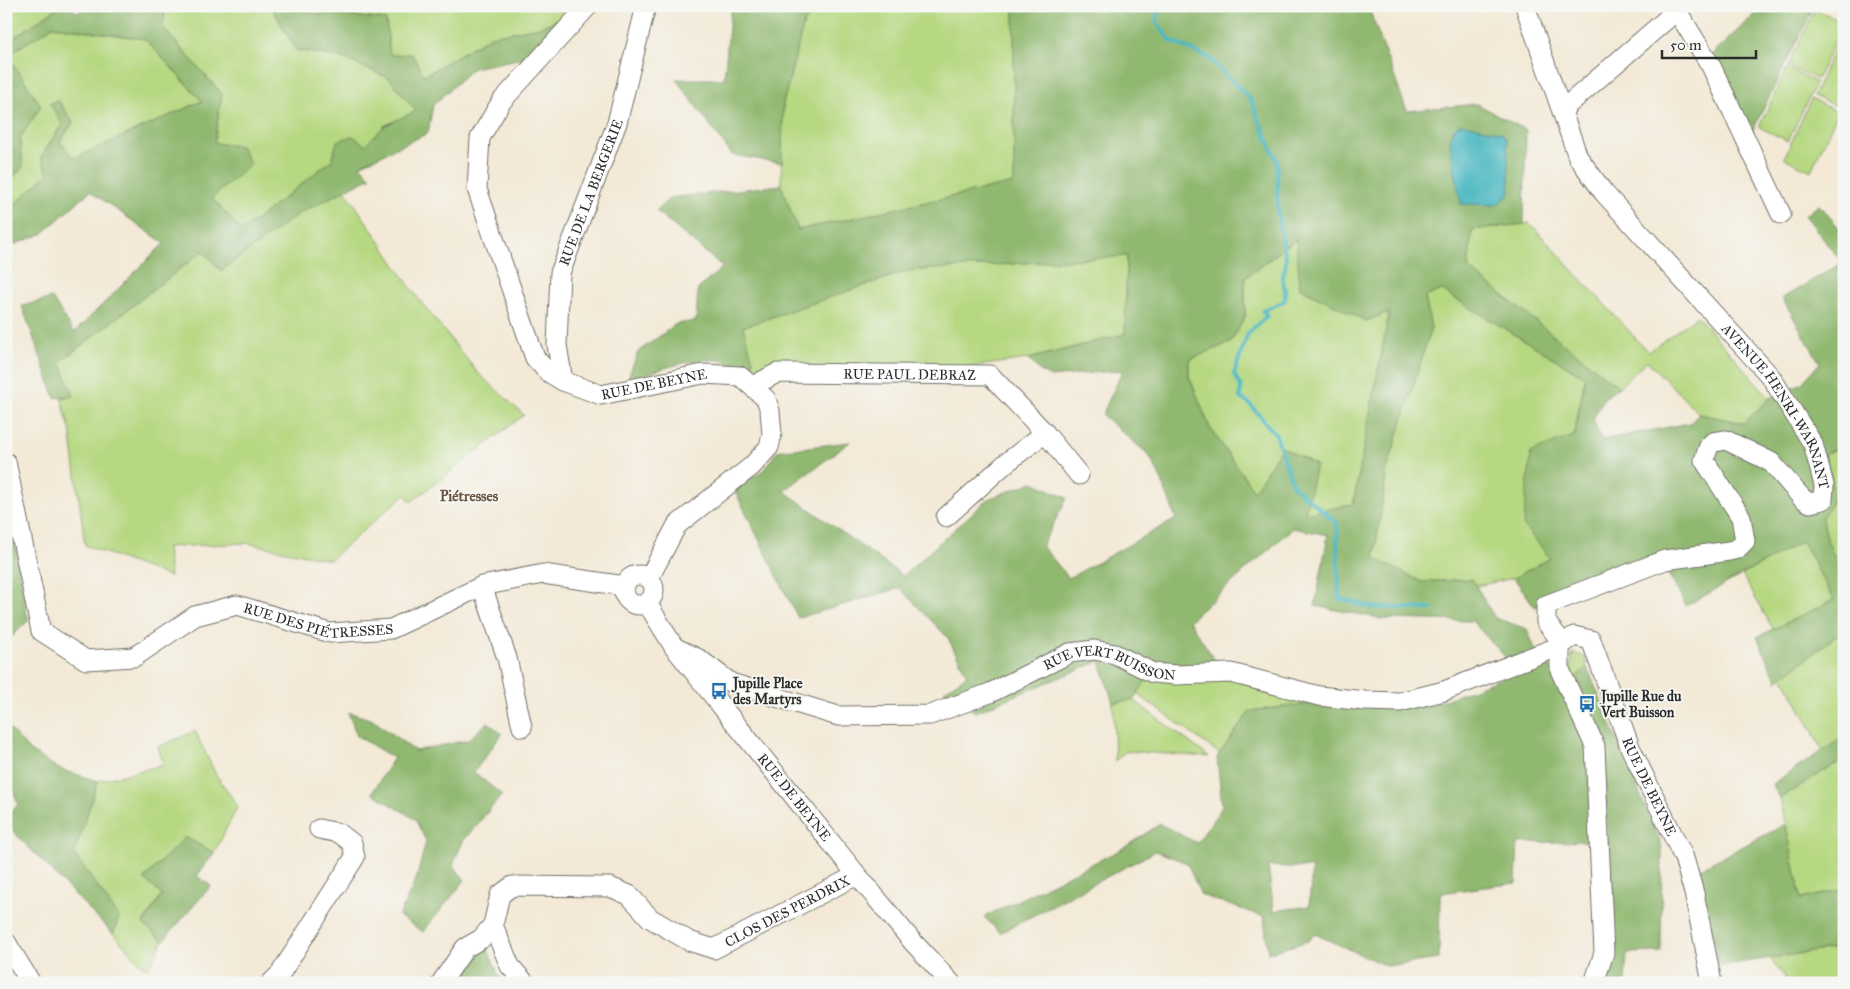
<svg xmlns="http://www.w3.org/2000/svg" width="1850" height="989" font-family="'IM FELL Great Primer',serif">
	<style>
		.green { fill: #b6d881; stroke: #708256 }
		.forest { fill: #90b86f; stroke: #5e724d; fill-rule: evenodd }
		.water { fill: #49b7c1; stroke: #3a7176 }
		.lines { fill: none; stroke-linecap: round; stroke-linejoin: round }
		.stream { stroke: #49b7c1; stroke-width: 4 }
		.minor-casing { stroke: #716e67; stroke-width: 21 }
		.minor { stroke: #fff; stroke-width: 19 }
		.labels { text-anchor: middle; dominant-baseline: central; stroke-width: 4; stroke-linejoin: round; paint-order: stroke }
		.street-label { font-size: 14px; fill: #2b2b2b; stroke: #f6f6f2 }
		.poi-label { font-size: 14px; font-weight: bold; fill: #2b2b2b; stroke: #f6f6f2; text-anchor: start }
		.neighbourhood-label { font-size: 15px; font-weight: bold; fill: #68533f; stroke: #f6f6f2 }
	</style>
	<rect width="100%" height="100%" fill="#f6f6f2"/>
	<filter id="ink" filterUnits="userSpaceOnUse"><feTurbulence type="fractalNoise" baseFrequency=".02" numOctaves="2"/><feDisplacementMap in="SourceGraphic" scale="10" xChannelSelector="R" yChannelSelector="G"/><feConvolveMatrix kernelMatrix="1 2 1 2 8 2 1 2 1" color-interpolation-filters="sRGB"/></filter>
	<filter id="wash" filterUnits="userSpaceOnUse"><feTurbulence type="fractalNoise" baseFrequency=".0096" numOctaves="4" result="noise"/><feDisplacementMap in="SourceGraphic" scale="20" xChannelSelector="R" yChannelSelector="G"/><feGaussianBlur stdDeviation="1.12" result="paint"/><feColorMatrix in="noise" values="0 0 0 0 0 0 0 0 0 0 0 0 0 0 0 0 0 1.4 0 .05"/><feComposite in="paint" operator="in"/></filter>
	<g filter="url(#wash)">
		<rect width="100%" height="100%" fill="#f3e9d6"/>
		<g class="green">
			<path d="M6 6H56L57 8 6 43Z"/>
			<path d="M165 6H271L296 50 340 57 389 78 416 111 384 126 365 145 332 160 242 231 212 198 251 164 240 146 214 144 222 94 163 28Z"/>
			<path d="M288 6H572L561 18 540 27 491 36 423 76 390 55 385 20 344 15 317 14Z"/>
			<path d="M824 6H1014V183L797 230 781 185 783 104 804 22Z"/>
			<path d="M1815 9 1844 22 1817 79 1788 66Z"/>
			<path d="M53 26 145 39 202 101 74 159 60 142 73 122 58 100 51 103 62 124 41 157 48 174 10 209 6 217V185L23 167 20 138 41 106 7 55Z"/>
			<path d="M1840 37 1844 39V101L1841 108 1813 96Z"/>
			<path d="M1787 68 1816 82 1788 141 1759 127Z"/>
			<path d="M1811 99 1838 112 1811 171 1784 158Z"/>
			<path d="M345 190 417 297 477 372 524 415 411 502 405 494 330 560 247 543 167 547 170 577 85 545 70 429 61 398 73 396 60 362 204 250 221 271 298 214Z"/>
			<path d="M1530 223 1648 352 1697 316 1770 398 1744 423 1699 414 1647 361 1619 387 1468 268 1472 230Z"/>
			<path d="M1297 239 1366 321 1389 312 1354 504 1305 515 1254 492 1210 428 1189 376V360L1231 342 1245 317V278Z"/>
			<path d="M1127 256 1125 334 1028 359 955 369 752 371 753 361 742 327 907 271Z"/>
			<path d="M1441 290 1585 377 1550 558 1514 578 1476 586 1472 579 1422 582 1374 559 1387 470 1431 328 1425 297Z"/>
			<path d="M1844 445V579L1828 542 1822 516 1832 503 1825 454Z"/>
			<path d="M1802 541 1834 600 1773 629 1742 575Z"/>
			<path d="M1844 630V737L1823 751 1783 676Z"/>
			<path d="M1573 653 1585 657 1587 667 1574 680 1570 669Z"/>
			<path d="M1149 677 1227 678 1318 703 1250 711 1220 754 1136 693Z"/>
			<path d="M1133 700 1209 757 1126 751 1115 761 1113 703Z"/>
			<path d="M195 731 216 775 238 806 214 853 185 837 144 879 162 895 143 923 163 941 148 969 141 964 113 934 119 917 74 854 98 781 164 765 158 747Z"/>
			<path d="M1844 759V889L1801 899 1780 798Z"/>
			<path d="M1844 947V983H1789L1770 958Z"/>
		</g>
		<g class="forest">
			<path d="M56 6H71L75 12 108 6H165L163 28 222 94 214 143 240 146 251 164 212 198 242 231 332 160 337 141 353 136 365 145 384 126 416 111 389 78 340 57 296 50 271 6H288L317 14 344 15 386 20 390 55 412 54 424 76 491 36 540 27 561 18 572 6H581L533 56 473 68 433 105 428 133 360 165 371 177 298 214 221 271 203 251 60 362 74 396 55 398 22 306 52 298 74 333 164 243 90 191 42 234 8 247 6 246V217L9 209 48 174 41 157 62 124 50 104 58 100 73 122 60 142 74 158 202 101 145 39 53 26 8 55 41 106 20 138 23 167 6 185V130L13 125 6 116V43L57 8Z"/>
			<path d="M731 6H747V8L824 6 804 22 783 104 782 163 732 155 676 79H724Z"/>
			<path d="M1014 6H1368L1407 111 1477 104 1526 130 1524 224 1472 230 1468 268 1619 387 1603 399 1593 419 1601 440 1690 423 1699 414 1744 423 1770 398 1802 383 1820 363 1782 298 1842 263 1805 215 1819 205 1844 233V445L1825 454 1833 485 1832 503 1822 517 1828 542 1844 579V630L1777 681 1757 637 1834 600 1802 541 1686 606 1661 561 1535 607 1514 578 1550 558 1523 525 1531 452 1575 435 1585 377 1441 290 1425 297 1431 328 1387 470 1374 558 1422 582 1472 579 1495 618 1527 629 1537 654 1509 661 1472 621 1383 619 1315 606 1328 535 1293 528 1189 621 1227 678 1149 677 1133 700 1113 703 1100 661 975 712 944 691 967 675 948 638 900 588 798 618 734 489 765 469 777 451 850 442 784 491 903 576 988 499 1033 482 1067 498 1042 546 1069 578 1176 519 1162 481 1149 455 1102 415 1123 370 1051 377 1041 372 1028 359 1125 334 1127 256 907 271 743 327 753 361 752 371C737 372 729 361 717 360 686 358 655 372 627 380L638 352 676 324 696 321 698 289 723 267 656 211 670 198 781 185 798 230 1014 183ZM1296 239 1300 288 1366 321 1389 312 1353 504 1305 514 1316 465 1282 447 1254 491 1210 428 1189 376V360L1231 342 1245 317V278Z"/>
			<path d="M1764 6H1814L1748 140 1709 57Z"/>
			<path d="M6 490 28 621 6 642Z"/>
			<path d="M1547 661 1591 745 1596 841 1518 843 1516 883 1440 893 1439 959 1386 966 1315 934 1308 941 1268 953 1264 917 1201 895 1187 863 1156 851 1000 933 984 917 1122 849 1160 824 1197 843 1222 807 1217 757 1250 711 1318 703 1429 706ZM1268 866 1312 868 1309 906 1274 911Z"/>
			<path d="M1587 667 1662 847 1661 952 1627 953 1625 983H1607L1612 956 1605 787 1574 680Z"/>
			<path d="M348 712 373 720 415 751 468 740 488 722 502 734 474 772 502 795 463 841 453 865 465 880 423 932 399 916 417 877 426 841 415 819 372 793 394 758 357 736Z"/>
			<path d="M6 725 30 751 59 769 98 781 74 854 119 917 113 934 6 824V816L18 805 6 765Z"/>
			<path d="M1844 737V759L1780 798 1772 784Z"/>
			<path d="M1786 824 1801 899 1844 889V947L1719 966 1699 869Z"/>
			<path d="M185 837 214 853 197 876 211 886 163 941 143 924 162 895 144 879Z"/>
			<path d="M485 943 502 983H468L459 961Z"/>
		</g>
		<path class="water" d="M1461 123 1502 133 1507 140 1510 194 1497 205 1461 204 1450 144 1453 130Z"/>
		<g class="lines">
			<path class="stream" d="M1159 6 1156 22 1171 41 1209 58 1250 99 1277 161 1278 218 1286 258 1285 268 1282 276 1285 290V300C1278 306 1271 305 1263 311L1267 316 1248 333 1234 374 1241 387 1240 398 1249 403 1276 435 1293 486 1337 523 1339 598 1369 607 1433 609"/>
		</g>
	</g>
	<g filter="url(#ink)">
		<g class="lines">
			<g class="minor-casing">
				<g id="minor">
					<path id="s1" d="M588 6 501 102 480 138 477 189 535 358 548 372 563 381 601 395 703 374 740 376 766 399 770 411 772 434 769 447 752 466 677 525 649 578"/>
					<path id="s2" d="M1525 6 1578 157 1604 193 1771 377 1813 444 1824 485 1823 500 1810 503 1802 498 1771 462 1726 440 1713 442 1709 446 1704 460 1741 517 1745 541 1737 549 1729 551 1665 560 1546 605V622L1562 642"/>
					<path d="M1674 6 1711 66 1781 214"/>
					<path d="M1562 110 1667 19 1673 6"/>
					<path id="s3" d="M563 381 557 345 560 273 617 123 646 6"/>
					<path id="s4" d="M753 386 777 373 990 375 1045 433 1079 475"/>
					<path id="s5" d="M6 462 41 631 86 660 134 657 195 616 237 605 330 633 391 629 482 586 543 574 625 586"/>
					<path d="M946 517 1006 463 1045 433"/>
					<circle cx="639" cy="590" r="15"/>
					<path d="M482 586 507 658 522 727"/>
					<path id="s6" d="M647 603 674 647 857 875 912 941 951 983"/>
					<path id="s7" d="M674 647 699 659 731 683 838 716 930 715 990 693 1070 653 1094 650 1115 654 1153 673 1176 675 1231 673 1319 696 1365 701 1400 702 1444 691 1560 646"/>
					<path d="M493 925 510 966 525 983"/>
					<path d="M6 942 31 983"/>
					<path d="M271 983 280 974 355 857 352 843 339 833 319 829"/>
					<path id="s8" d="M441 983 465 948 481 939 493 925 500 895 512 886 610 887 629 895 650 918 689 941 714 949 857 875"/>
					<path id="s9" d="M1594 983 1604 953 1595 746 1560 670V646L1574 636 1591 640 1630 747 1684 858 1694 893 1712 983"/>
				</g>
			</g>
			<use href="#minor" class="minor"/>
		</g>
	</g>
	<defs>
		<g id="bus-bare" transform="scale(1.35)"><path d="M-5-6H5V4H4V6H2V4H-2V6H-4V4H-5ZM-3.5-4V0h7V-4ZM-3.5 1.2v1.5H-2V1.2ZM2 1.2v1.5H3.5V1.2Z" fill="#1f6fb2" stroke="#f6f6f2" stroke-width="2.5" paint-order="stroke"/></g>
	</defs>
	<g fill-rule="evenodd">
		<use href="#bus-bare" x="719" y="691"/>
		<use href="#bus-bare" x="1587" y="704"/>
	</g>
	<g class="labels">
		<g class="street-label">
			<text stroke="none"><textPath href="#s3" startOffset="195">RUE DE LA BERGERIE</textPath></text>
			<text stroke="none"><textPath href="#s4" startOffset="160">RUE PAUL DEBRAZ</textPath></text>
			<text stroke="none"><textPath href="#s1" startOffset="532">RUE DE BEYNE</textPath></text>
			<text stroke="none"><textPath href="#s2" startOffset="481">AVENUE HENRI-WARNANT</textPath></text>
			<text stroke="none"><textPath href="#s5" startOffset="475">RUE DES PIÉTRESSES</textPath></text>
			<text stroke="none"><textPath href="#s7" startOffset="466">RUE VERT BUISSON</textPath></text>
			<text stroke="none"><textPath href="#s9" startOffset="539">RUE DE BEYNE</textPath></text>
			<text stroke="none"><textPath href="#s6" startOffset="244">RUE DE BEYNE</textPath></text>
			<text stroke="none"><textPath href="#s8" startOffset="429">CLOS DES PERDRIX</textPath></text>
		</g>
		<g class="poi-label">
			<text x="733" y="683">Jupille Place<tspan x="733" dy="16">des Martyrs</tspan></text>
			<text x="1601" y="696">Jupille Rue du<tspan x="1601" dy="16">Vert Buisson</tspan></text>
		</g>
		<g class="neighbourhood-label">
			<text x="469" y="496">Piétresses</text>
		</g>
	</g>
	<rect width="1850" height="989" fill="none" stroke="#f6f6f2" stroke-width="25"/>
	<path d="M1662 50v8h94v-8" fill="none" stroke="#2b2b2b" stroke-width="2.5"/>
	<text x="1670" y="50" font-size="15" fill="#2b2b2b" stroke="#f6f6f2" stroke-width="4" paint-order="stroke">50 m</text>
</svg>
